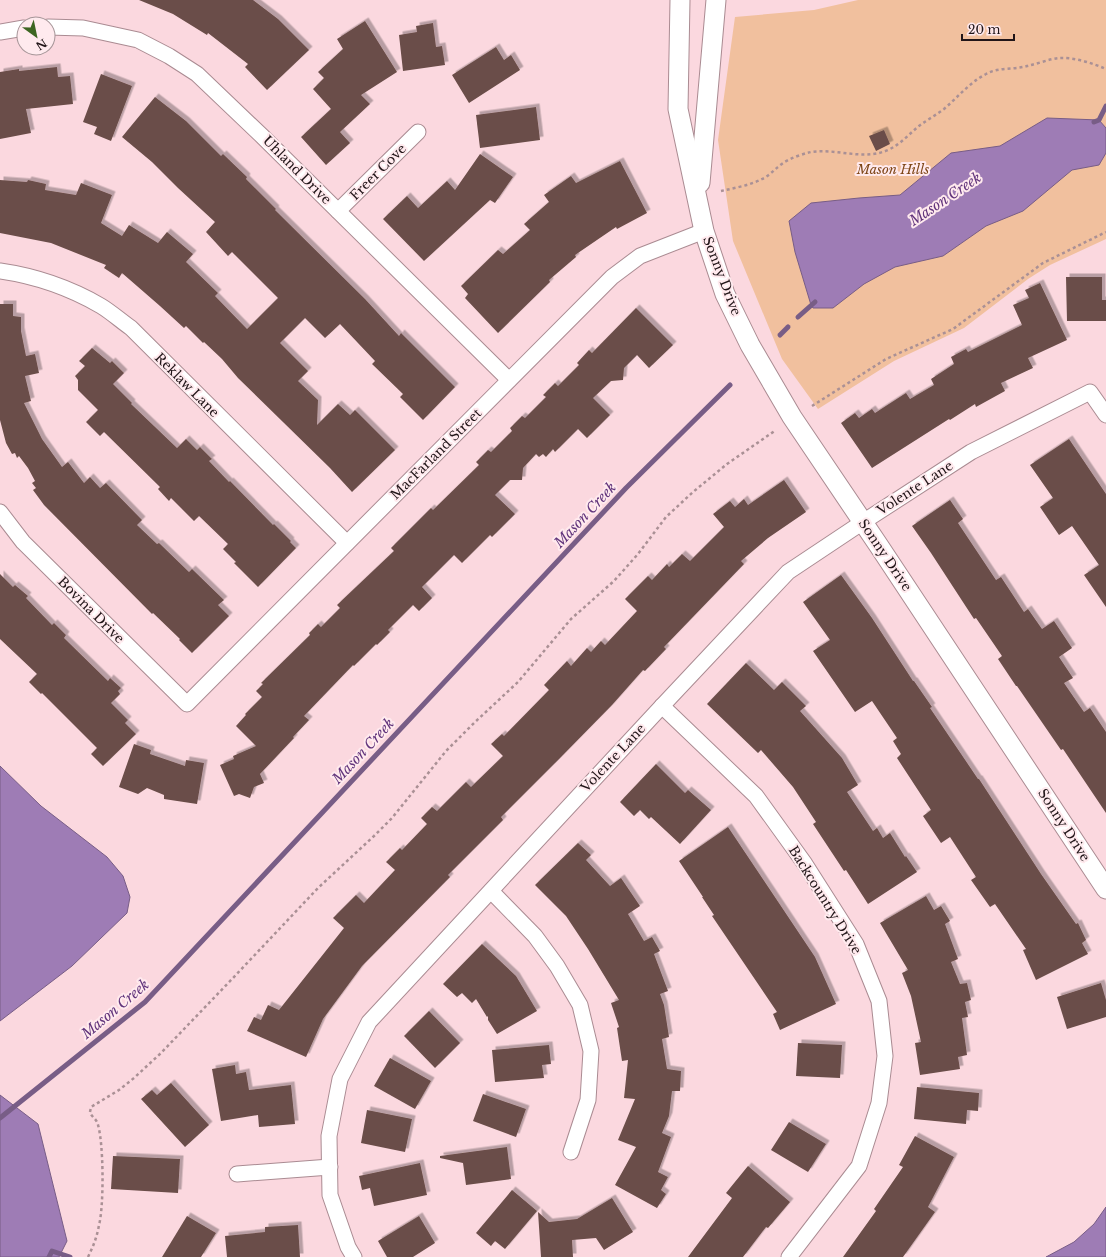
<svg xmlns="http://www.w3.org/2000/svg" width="1106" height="1257" font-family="'Libre Baskerville',serif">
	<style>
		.green { fill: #f1c09e }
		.water { fill: #9e7cb5; stroke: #785d86 }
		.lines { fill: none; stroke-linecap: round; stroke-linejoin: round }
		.stream { stroke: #785d86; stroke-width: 5 }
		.building { fill: #6a4d48; filter: url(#shadow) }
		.minor-casing { stroke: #aa8b92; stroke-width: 17 }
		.tertiary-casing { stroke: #aa8b92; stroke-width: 21 }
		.path { stroke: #aa9095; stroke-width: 2.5; stroke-dasharray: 3 3; stroke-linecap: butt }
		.minor { stroke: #fff; stroke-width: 15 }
		.tertiary { stroke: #fff; stroke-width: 19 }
		.labels { text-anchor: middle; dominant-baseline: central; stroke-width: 4; stroke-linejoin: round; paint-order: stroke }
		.park-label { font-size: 13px; font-style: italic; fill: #7e4617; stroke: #ffeaee }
		.street-label { font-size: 13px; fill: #211518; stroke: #ffeaee }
		.water-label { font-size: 14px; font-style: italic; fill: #62357c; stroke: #ffeaee }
	</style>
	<defs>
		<filter id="shadow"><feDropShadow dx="3.5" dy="-3.5" stdDeviation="0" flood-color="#0004"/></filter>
	</defs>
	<rect width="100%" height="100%" fill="#fbd8df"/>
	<path class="green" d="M858 0H1106V239L1050 265 1028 279 964 328 894 361 818 409 782 359 733 241 718 140 735 17 814 10Z"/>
	<g class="water">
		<path d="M1047 118 1099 120 1106 128V153L1099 165 1072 170 1023 211 986 226 943 256 895 267 864 284 833 308H813L811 305 795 252 789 221 811 203 859 198 900 195 951 153 1000 146Z"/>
		<path d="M0 766 41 806 107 857 123 876 130 897 127 913 72 966 0 1021Z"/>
		<path d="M0 1095 38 1124 67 1241 59 1257H0Z"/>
		<path d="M1106 1207V1257H1046L1074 1242 1094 1224Z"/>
	</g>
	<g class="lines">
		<g class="stream">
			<path d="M1094 122 1099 120 1106 106"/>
			<path d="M798 317 815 302"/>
			<path d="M780 335 788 327"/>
			<path d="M0 1118 145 1002 626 488 730 385"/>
			<path d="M49 1257 52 1251 70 1257"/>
		</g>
	</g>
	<g class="building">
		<path d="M139 0H253L278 19 309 50 267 90 245 67 248 64 208 33 207 35 173 14Z"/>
		<path d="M365 21 397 72 361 95 370 104 340 132 350 143 326 165 301 137 331 109 313 89 324 78 318 72 343 49 337 39Z"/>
		<path d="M433 23 436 47 442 46 445 65 403 71 399 35 417 32 416 26Z"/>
		<path d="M496 47 504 60 511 55 520 70 469 103 452 75Z"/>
		<path d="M57 67 58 77 70 76 73 104 26 109 31 133 0 139V72L19 69V71Z"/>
		<path d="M101 74 132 86 111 141 94 134 97 127 83 122Z"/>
		<path d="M155 97 186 121 221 156 223 154 247 177 246 179 276 209 275 210 365 299 399 336 401 333 455 387 423 420 400 397 403 394 372 364 375 361 340 324 325 338 305 318 280 343 308 371 298 381 318 400 317 425 338 404 350 415 355 410 395 450 352 492 330 468 238 378 222 359 204 342 203 343 186 326 184 328 160 306 122 273 119 278 104 268 106 265 51 243 0 233V180L27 182 28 180 46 184 45 190 76 195 81 183 112 195 101 223 122 236 129 225 158 243 167 232 193 254 186 262 218 293 215 296 247 329 278 298 232 252 228 256 206 232 215 222 178 188 152 162 122 137Z"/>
		<path d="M536 107 540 140 480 148 476 115Z"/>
		<path d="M884 130 890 144 876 151 869 136Z"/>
		<path d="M480 154 513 177 495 203 490 200 424 261 383 219 407 196 418 208 447 181 455 190Z"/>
		<path d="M620 161 647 213 617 229 616 227 575 255 576 257 549 280 550 282 498 333 465 298 468 294 461 286 498 250 503 254 530 230 524 224 549 202 544 195 571 176 576 183Z"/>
		<path d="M1066 277H1102V300H1106V321H1067Z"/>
		<path d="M1040 283 1067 340 1028 358 1033 368 1001 383 1005 391 976 407 975 404 950 420 949 419 872 468 841 423 855 413 859 418 872 409 875 413 906 393 910 399 934 385 931 379 954 364 951 357 966 349 968 352 1022 325 1013 305 1029 298 1025 290Z"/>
		<path d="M0 304H13V316L21 317V331L26 356 35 354 39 373 25 376 31 401 24 403 42 439 62 467 68 462 84 483 90 477 100 488 106 483 142 520 137 525 157 544 159 543 189 572 192 569 224 600 218 605 229 616 192 653 179 640 180 639 153 613 152 614 44 505 33 490 36 488 32 483 35 481 28 468 19 456 17 458 15 453 12 454 6 443 0 420Z"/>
		<path d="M636 308 673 345 649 368 637 355 624 368 623 380 611 381 593 398 610 415 587 438 578 429 555 452 553 449 546 457 543 454 539 457 536 454 523 468 522 480H510L495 495 515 514 492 537 490 535 462 563 454 555 422 587 432 598 419 611 413 605 388 630 390 632 377 645 376 644 354 666 353 665 304 716 309 720 293 737 294 738 260 774 264 783 254 787 250 798 239 794 234 796 220 765 234 759 233 756 256 746 236 726 246 715 245 714 262 697 256 691 263 684 261 683 310 635 309 633 318 624 321 627 340 608 337 605 394 551 391 548 431 508 433 510 479 465 476 462 488 450 491 452 512 431 510 428 522 416 525 418 546 397 543 395 555 383 558 386 579 365 577 363 589 350 592 353Z"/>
		<path d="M92 348 110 363 112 361 124 373 113 384 132 403 131 404 177 448 186 439 197 450 200 447 212 459 209 461 229 482 230 481 273 525 274 524 291 541 290 542 296 548 258 587 234 563 236 562 223 549 228 544 199 516 194 521 171 498 169 501 158 489 160 487 104 432 100 436 86 422 98 410 78 390V380L75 376 85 366 79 361Z"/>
		<path d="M1069 439 1106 494V607L1084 575 1099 565 1072 526 1059 535 1040 507 1053 498 1030 465Z"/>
		<path d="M784 480 806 512 768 538 741 561 744 564 664 647 666 649 645 671 643 670 612 705 561 757 501 817 503 820 448 875 450 877 362 966 323 1019 306 1057 247 1031 254 1017 261 1020 268 1005 279 1010 344 928 333 918 356 895 364 903 395 870 386 862 400 848 402 850 427 824 421 818 432 807 437 811 466 782 471 787 503 756 491 744 502 734 504 736 549 690 544 685 567 661 571 666 587 648 591 652 601 641 605 645 637 611 625 599 648 576 652 580 667 564 669 567 682 554 690 561 724 527 713 514 730 501 735 507 744 499 748 505Z"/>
		<path d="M950 500 963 519 958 523 996 580 1001 577 1024 612 1028 609 1042 629 1054 621 1072 648 1059 657 1073 678 1064 683 1084 712 1090 708 1106 732V813L1063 749 1061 750 1017 686H1016L998 659 1002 656 976 618 974 619 931 553 912 526Z"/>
		<path d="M0 574 13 587 15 585 28 596 26 598 52 625 54 623 66 635 64 638 108 681 110 678 121 688 118 691 120 694 111 703 128 720 125 723 136 734 103 766 91 754 97 748 42 693 41 694 29 682 37 674 0 639Z"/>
		<path d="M841 575 872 618 913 681H914L932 707 930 708 978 779H979L1041 874 1076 924 1078 923 1086 940 1082 943 1088 954 1036 980 1023 950 1026 949 995 904 990 907 971 880 976 877 950 837 941 843 923 816 931 810 897 758 901 754 893 741 897 738 872 701 855 712 813 651 830 640 803 602Z"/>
		<path d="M746 663 774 690 782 682 806 706 800 711 842 758 858 785 847 792 873 831 877 828 883 838 890 833 905 857 906 856 917 872 868 904 846 870 844 871 813 824 816 822 793 787 761 750 758 753 707 704Z"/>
		<path d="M134 744 151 750 150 754 185 766 186 760 204 763 197 804 164 799V795L147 788 138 794 119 787Z"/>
		<path d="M656 764 685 793 688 790 711 810 680 844 651 817 649 819 640 810 634 816 620 802Z"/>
		<path d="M728 827 815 957 836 1004 780 1030 773 1014 777 1012 712 916 714 915 702 897H703L679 861Z"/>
		<path d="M578 843 591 855 586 860 610 886 621 878 640 906 628 914 644 941 652 937 660 951 654 954 668 991 660 994 664 1005 669 1037 662 1039 667 1069 681 1071 680 1091H672L669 1116 662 1133 671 1137 658 1172 668 1177 661 1190 666 1194 657 1208 615 1185 636 1147 618 1140 635 1099 624 1098 628 1060 622 1061 617 1028 619 1027 611 1003 619 1000 588 949 566 916 535 885Z"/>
		<path d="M926 896 934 910 941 906 950 921 945 924 958 959 951 962 960 984 967 983 971 1000 965 1002 968 1017 962 1018 967 1055 958 1057 960 1069 920 1075 915 1043 921 1042 911 996 902 973 908 970 880 923Z"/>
		<path d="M482 944 516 976 537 1011 497 1034 488 1020V1016L487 1017 476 999 472 1003 462 993 457 997 443 984Z"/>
		<path d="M1101 983 1106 1000V1017L1067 1029 1057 997Z"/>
		<path d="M429 1011 460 1043 435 1068 404 1036Z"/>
		<path d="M798 1043 842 1045 840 1078 796 1076Z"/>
		<path d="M549 1045 551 1064 542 1065 544 1078 495 1082 492 1050Z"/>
		<path d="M390 1058 431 1081 415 1109 374 1086Z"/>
		<path d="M235 1065 236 1074 246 1072 249 1090 291 1085 295 1124 259 1127 258 1115 221 1121 212 1069Z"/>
		<path d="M171 1083 209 1125 185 1147 141 1099 152 1090 157 1095Z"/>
		<path d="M917 1087 979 1093 978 1111 967 1110 966 1124 914 1119Z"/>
		<path d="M483 1094 526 1109 516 1137 473 1121Z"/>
		<path d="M367 1110 412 1119 405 1152 361 1143Z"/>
		<path d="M789 1122 826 1144 808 1172 771 1150Z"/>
		<path d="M915 1136 954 1157 928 1207 935 1212 903 1257H843L876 1211 874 1209 903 1167 899 1165Z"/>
		<path d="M507 1147 511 1179 466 1185 463 1163 440 1158V1156Z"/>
		<path d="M113 1156 180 1159 178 1193 111 1189Z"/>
		<path d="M420 1163 427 1195 374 1206 370 1188 362 1190 359 1176Z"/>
		<path d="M748 1166 790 1202 768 1228 766 1227 743 1257H688L732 1198 726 1193Z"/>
		<path d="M512 1190 537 1211 505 1249 495 1241 491 1246 476 1233Z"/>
		<path d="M612 1198 633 1232 604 1250 596 1238 572 1240 573 1257H541L538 1212 549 1222 577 1219Z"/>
		<path d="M187 1216 216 1233 201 1257H162Z"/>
		<path d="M419 1216 435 1243 413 1257H387L378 1241Z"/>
		<path d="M298 1225 300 1257H227L225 1236 265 1232V1227Z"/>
	</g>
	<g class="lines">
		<g class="minor-casing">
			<g id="minor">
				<path d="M48 27 83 28 138 40 169 56 197 74 262 136 509 380"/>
				<path d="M0 32 24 28"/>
				<path d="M338 211 418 132"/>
				<path d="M0 271C35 276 70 288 101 306 111 312 121 321 131 328L347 543"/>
				<path d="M0 512 23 542 187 704 612 277 640 256 704 231"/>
				<path d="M662 706 756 796 805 864 856 944 879 1001 885 1056 879 1103 859 1166 789 1257"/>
				<path d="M491 891 535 936 557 966 580 1005 591 1051 588 1100 571 1152"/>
				<path d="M237 1174 330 1167"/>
				<path d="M354 1257 348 1247 330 1195 329 1136 340 1079 369 1022 662 706 788 572 863 522 971 452 1090 392 1106 415"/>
			</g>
		</g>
		<g class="tertiary-casing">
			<g id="tertiary">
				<path d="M680 0 678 109 704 231 725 294 750 345 792 417 879 546 1106 889"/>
				<path d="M700 183 716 0"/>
			</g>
		</g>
		<g class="path">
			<path d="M721 191C735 188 751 185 764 178 771 174 776 168 783 163 791 158 802 154 811 152 837 148 863 161 888 150 901 144 909 134 919 126 927 120 936 115 944 109 958 97 969 83 986 74 998 67 1013 70 1027 66 1037 64 1049 59 1059 58 1074 57 1092 63 1106 69"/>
			<path d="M812 406 886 359 953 329 1043 263 1106 232"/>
			<path d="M88 1257C93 1247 97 1237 99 1225 104 1207 104 1139 97 1122 95 1118 91 1116 90 1112L91 1107 119 1090 134 1078 161 1053 233 978 318 888 374 836 392 818 446 751 474 723 518 682 571 619 614 581 638 554 666 517 693 492 727 464 776 430"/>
		</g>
		<use href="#minor" class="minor"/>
		<use href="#tertiary" class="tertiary"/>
	</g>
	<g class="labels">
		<g class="park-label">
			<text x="893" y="169">Mason Hills</text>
		</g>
		<g class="street-label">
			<text transform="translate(297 170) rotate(45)">Uhland Drive</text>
			<text transform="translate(378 172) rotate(-45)">Freer Cove</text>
			<text transform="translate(722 276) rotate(69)">Sonny Drive</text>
			<text transform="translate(187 385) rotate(45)">Reklaw Lane</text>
			<text transform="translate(436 454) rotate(-45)">MacFarland Street</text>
			<text transform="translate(915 488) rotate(-33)">Volente Lane</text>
			<text transform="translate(885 555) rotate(56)">Sonny Drive</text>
			<text transform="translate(91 610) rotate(45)">Bovina Drive</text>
			<text transform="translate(613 758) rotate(-47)">Volente Lane</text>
			<text transform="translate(1064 825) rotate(57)">Sonny Drive</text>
			<text transform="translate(825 900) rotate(58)">Backcountry Drive</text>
		</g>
		<g class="water-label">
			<text transform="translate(945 199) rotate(-34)">Mason Creek</text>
			<text transform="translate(585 515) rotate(-47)">Mason Creek</text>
			<text transform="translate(363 751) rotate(-47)">Mason Creek</text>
			<text transform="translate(115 1009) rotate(-40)">Mason Creek</text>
		</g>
	</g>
	<g transform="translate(36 36) rotate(147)"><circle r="19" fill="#ffeaee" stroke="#a69598"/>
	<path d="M0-3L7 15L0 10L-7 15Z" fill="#3d6622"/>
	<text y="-6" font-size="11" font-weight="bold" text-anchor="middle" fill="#211518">N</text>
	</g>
	<path d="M962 34v6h52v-6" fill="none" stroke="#211518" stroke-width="2"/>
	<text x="968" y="34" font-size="12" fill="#211518" stroke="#ffeaee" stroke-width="3" paint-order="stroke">20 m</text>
</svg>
